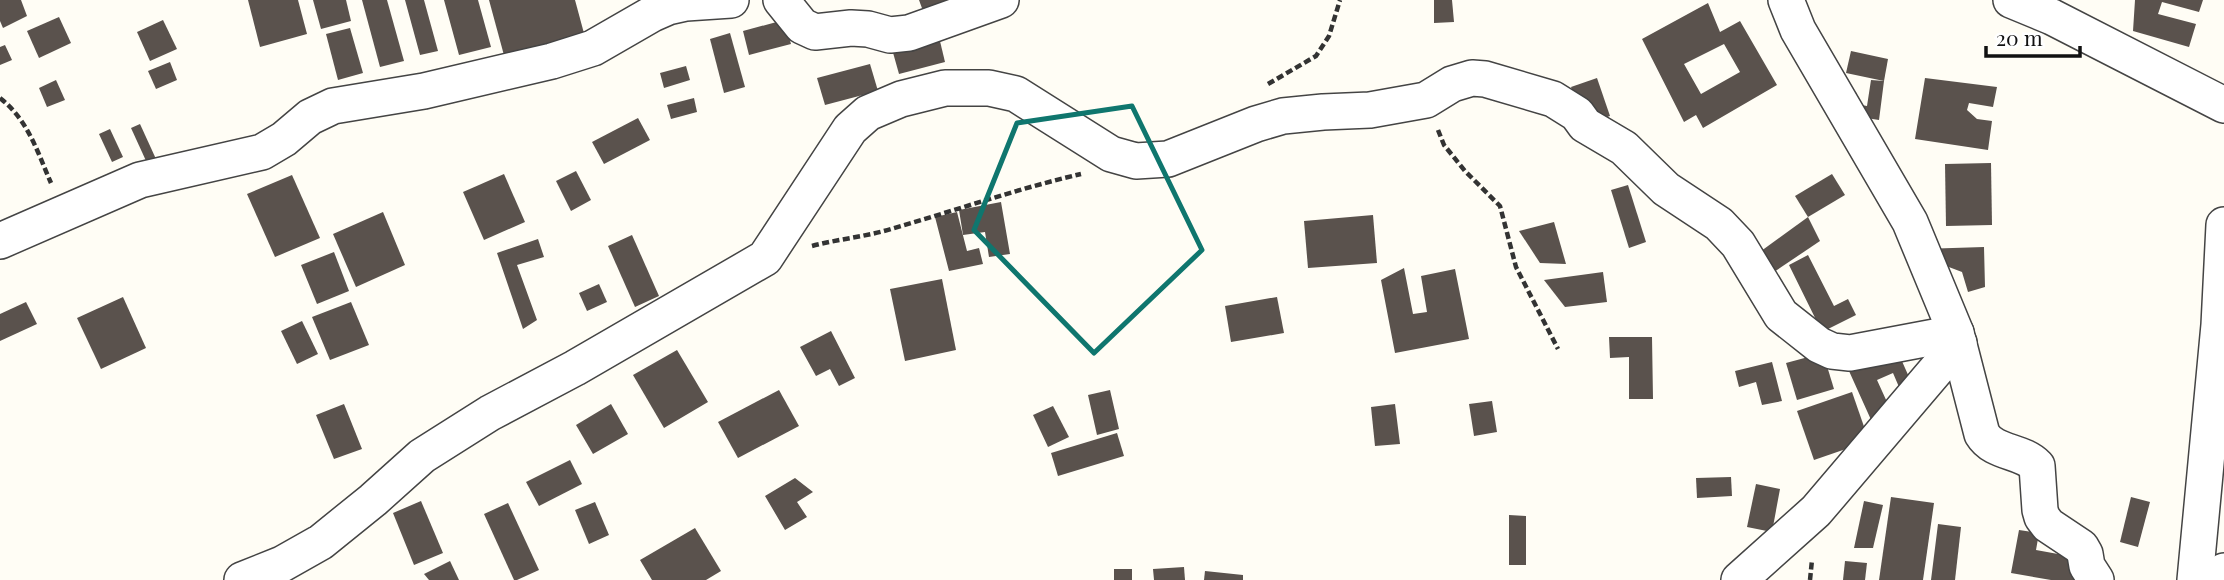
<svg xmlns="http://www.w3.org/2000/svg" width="2224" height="580" font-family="'Playfair Display',serif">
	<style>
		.building { fill: #5a524d; fill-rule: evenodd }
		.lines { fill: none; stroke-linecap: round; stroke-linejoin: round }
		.street-casing { stroke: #444; stroke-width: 38 }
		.path { stroke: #333; stroke-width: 4.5; stroke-dasharray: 7 3.5; stroke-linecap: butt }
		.street { stroke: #fff; stroke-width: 35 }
		.marked { fill: none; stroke: #0f766e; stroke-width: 5; stroke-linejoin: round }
	</style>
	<rect width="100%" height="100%" fill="#fffdf5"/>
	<g class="building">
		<path d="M0 0H21L27 16 3 28 0 21Z"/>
		<path d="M248 0H298L307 34 260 47Z"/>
		<path d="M313 0H346L351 21 321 29Z"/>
		<path d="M362 0H387L404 61 380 67Z"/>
		<path d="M405 0H424L438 51 420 55Z"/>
		<path d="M444 0H478L491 47 459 55Z"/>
		<path d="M489 0H575L585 37 505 59Z"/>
		<path d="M919 0H954L923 11Z"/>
		<path d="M1434 0H1452L1454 22 1434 23Z"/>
		<path d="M2135 0H2203L2199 12 2162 2 2158 14 2196 24 2189 47 2133 31Z"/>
		<path d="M1708 3 1720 32 1740 21 1777 85 1703 128 1696 115 1684 122 1642 39ZM1724 44 1740 72 1701 94 1684 64Z"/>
		<path d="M59 17 71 43 39 58 27 31Z"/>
		<path d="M163 20 177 49 150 61 137 32Z"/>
		<path d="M784 20 791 44 749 55 743 31Z"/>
		<path d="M350 28 363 73 338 80 326 34Z"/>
		<path d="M730 33 745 87 724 93 710 39Z"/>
		<path d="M939 37 945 62 899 74 892 49Z"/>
		<path d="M5 45 12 60 0 65V47Z"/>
		<path d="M1851 51 1888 59 1884 81 1846 73Z"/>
		<path d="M170 62 177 80 156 89 148 71Z"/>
		<path d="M870 64 878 91 825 105 817 78Z"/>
		<path d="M686 66 690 80 664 88 660 73Z"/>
		<path d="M1597 78 1610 116 1585 125 1571 87Z"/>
		<path d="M1925 78 1997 87 1993 107 1969 103 1967 110 1977 119 1992 121 1988 150 1915 139Z"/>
		<path d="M56 80 65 100 47 107 39 88Z"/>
		<path d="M1871 80 1884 81 1879 120 1834 113 1838 89 1857 93 1850 103 1867 106Z"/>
		<path d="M694 98 697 112 671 119 667 105Z"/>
		<path d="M638 118 650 140 604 164 592 142Z"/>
		<path d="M140 124 156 159 147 163 131 128Z"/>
		<path d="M110 129 123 157 112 162 99 134Z"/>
		<path d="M1991 163 1992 225 1946 226 1945 164Z"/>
		<path d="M576 171 591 200 571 211 556 181Z"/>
		<path d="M504 174 525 222 484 240 463 192Z"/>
		<path d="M1832 174 1845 195 1808 217 1795 196Z"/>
		<path d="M292 175 320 238 275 257 247 194Z"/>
		<path d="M1628 185 1646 242 1629 248 1611 190Z"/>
		<path d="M1001 202 1010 254 989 257 985 232 963 235 959 210Z"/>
		<path d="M383 212 405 265 356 287 333 234Z"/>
		<path d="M957 212 967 251 979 248 983 264 949 271 935 217Z"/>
		<path d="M1373 215 1377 263 1308 268 1304 221Z"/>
		<path d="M1808 217 1820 241 1771 274 1757 254Z"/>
		<path d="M1554 222 1566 264 1540 263 1519 231Z"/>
		<path d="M632 235 659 296 635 307 608 246Z"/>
		<path d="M538 239 544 257 517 265 537 320 523 329 497 253Z"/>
		<path d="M1984 247 1985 287 1968 292 1962 272 1925 258 1921 249Z"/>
		<path d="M334 252 349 291 317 304 301 265Z"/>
		<path d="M1808 255 1834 306 1848 299 1856 315 1822 332 1789 265Z"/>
		<path d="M1404 268 1413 314 1427 312 1421 276 1455 269 1469 339 1395 353 1381 280Z"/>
		<path d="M1603 272 1607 302 1565 307 1544 280Z"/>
		<path d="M942 279 956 350 905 361 890 289Z"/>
		<path d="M599 284 607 302 587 311 579 293Z"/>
		<path d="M123 297 146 348 101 369 77 318Z"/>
		<path d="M1277 297 1284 333 1231 342 1225 306Z"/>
		<path d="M26 302 37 324 0 341V314Z"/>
		<path d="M351 302 369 345 330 360 312 317Z"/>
		<path d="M302 321 318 354 297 364 281 331Z"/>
		<path d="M831 331 855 378 839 386 830 369 816 376 800 347Z"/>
		<path d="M1609 337H1652L1653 399H1629V357L1610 358Z"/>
		<path d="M677 350 708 402 664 428 633 375Z"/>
		<path d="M1897 350 1909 377 1899 387 1893 373 1877 380 1892 413 1872 422 1849 371Z"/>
		<path d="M1823 353 1834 389 1797 400 1786 363Z"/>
		<path d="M1772 362 1782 401 1762 405 1756 382 1739 387 1735 371Z"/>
		<path d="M779 390 799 426 738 458 718 422Z"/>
		<path d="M1110 390 1119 429 1097 435 1088 395Z"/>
		<path d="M1852 392 1869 441 1814 460 1797 411Z"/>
		<path d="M1492 401 1497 432 1474 436 1469 404Z"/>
		<path d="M344 404 362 449 334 459 316 415Z"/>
		<path d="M611 404 628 434 593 454 576 425Z"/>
		<path d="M1395 404 1400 444 1375 446 1371 407Z"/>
		<path d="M1053 406 1069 437 1048 447 1033 415Z"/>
		<path d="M1117 433 1124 456 1058 476 1051 453Z"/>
		<path d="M570 460 582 484 539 506 526 482Z"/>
		<path d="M1731 477 1732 496 1697 498 1696 478Z"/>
		<path d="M795 478 813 492 797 502 807 517 785 530 765 496Z"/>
		<path d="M1756 484 1780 489 1772 532 1747 527Z"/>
		<path d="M1891 497 1934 503 1923 580H1879Z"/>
		<path d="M2131 497 2150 502 2138 547 2120 542Z"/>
		<path d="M421 501 443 553 414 565 393 513Z"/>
		<path d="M1864 501 1883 505 1873 548H1854Z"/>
		<path d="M595 502 609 535 589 544 575 510Z"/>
		<path d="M508 503 539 570 517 580H514L484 514Z"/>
		<path d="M1509 515 1526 516V565H1509Z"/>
		<path d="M1938 524 1961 527 1955 580H1931Z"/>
		<path d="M695 528 721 571 706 580H652L640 560Z"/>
		<path d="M2019 530 2039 533 2036 550 2080 558 2076 580H2051L2011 573Z"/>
		<path d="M450 561 459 580H429L424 574Z"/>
		<path d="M1845 561 1867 563 1865 580H1843Z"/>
		<path d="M1184 567 1185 580H1154L1153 569Z"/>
		<rect x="1114" y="569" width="18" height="11"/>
		<path d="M1205 571 1243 575V580H1204Z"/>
	</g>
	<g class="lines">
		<g class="street-casing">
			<g id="street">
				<path d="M781 0 802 26 815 32 851 28 868 29 890 35 909 33 1001 0"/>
				<path d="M1786 0 1798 30 1910 222 1956 333 1982 434C1994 454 2022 450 2037 466L2040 510 2042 517 2048 525 2081 547 2085 554 2087 566 2096 580"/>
				<path d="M2011 0 2052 17 2224 105"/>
				<path d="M0 241 140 180 262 152 284 139 310 117 333 106 424 91 552 61 593 48 652 14 668 7 686 3 731 0"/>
				<path d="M242 580 282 564 321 542 373 500 422 456 490 413 575 368 765 258 850 129 868 113 901 99 945 88H989L1016 94 1111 154 1136 161 1168 159 1256 124 1283 116 1323 112 1370 110 1426 100 1452 84 1472 78 1485 79 1553 99 1577 114 1585 125 1624 148 1666 189 1719 224 1738 244 1781 315 1819 345 1832 351 1850 353 1956 333"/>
				<path d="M1739 580 1816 511 1959 343"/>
				<path d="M2195 580 2219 325 2224 225"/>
				<path d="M2219 580 2224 571"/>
			</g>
		</g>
		<g class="path">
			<path d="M1268 84 1316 56 1329 36 1340 0"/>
			<path d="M0 98C28 120 37 151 51 183"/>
			<path d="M1438 130 1444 145 1465 171 1500 206 1516 267 1558 349"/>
			<path d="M812 246C838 239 865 237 891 229 954 211 1016 189 1081 174"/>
			<path d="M1810 580 1812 560"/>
		</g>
		<use href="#street" class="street"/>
	</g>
	<path class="marked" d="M1132 106 1202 250 1094 353 974 230 1017 123Z"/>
	<path d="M1986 46v10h94v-10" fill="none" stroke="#111111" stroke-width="3.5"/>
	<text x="1996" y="46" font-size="21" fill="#111111" stroke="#ffffff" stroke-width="5" paint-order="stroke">20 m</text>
</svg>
